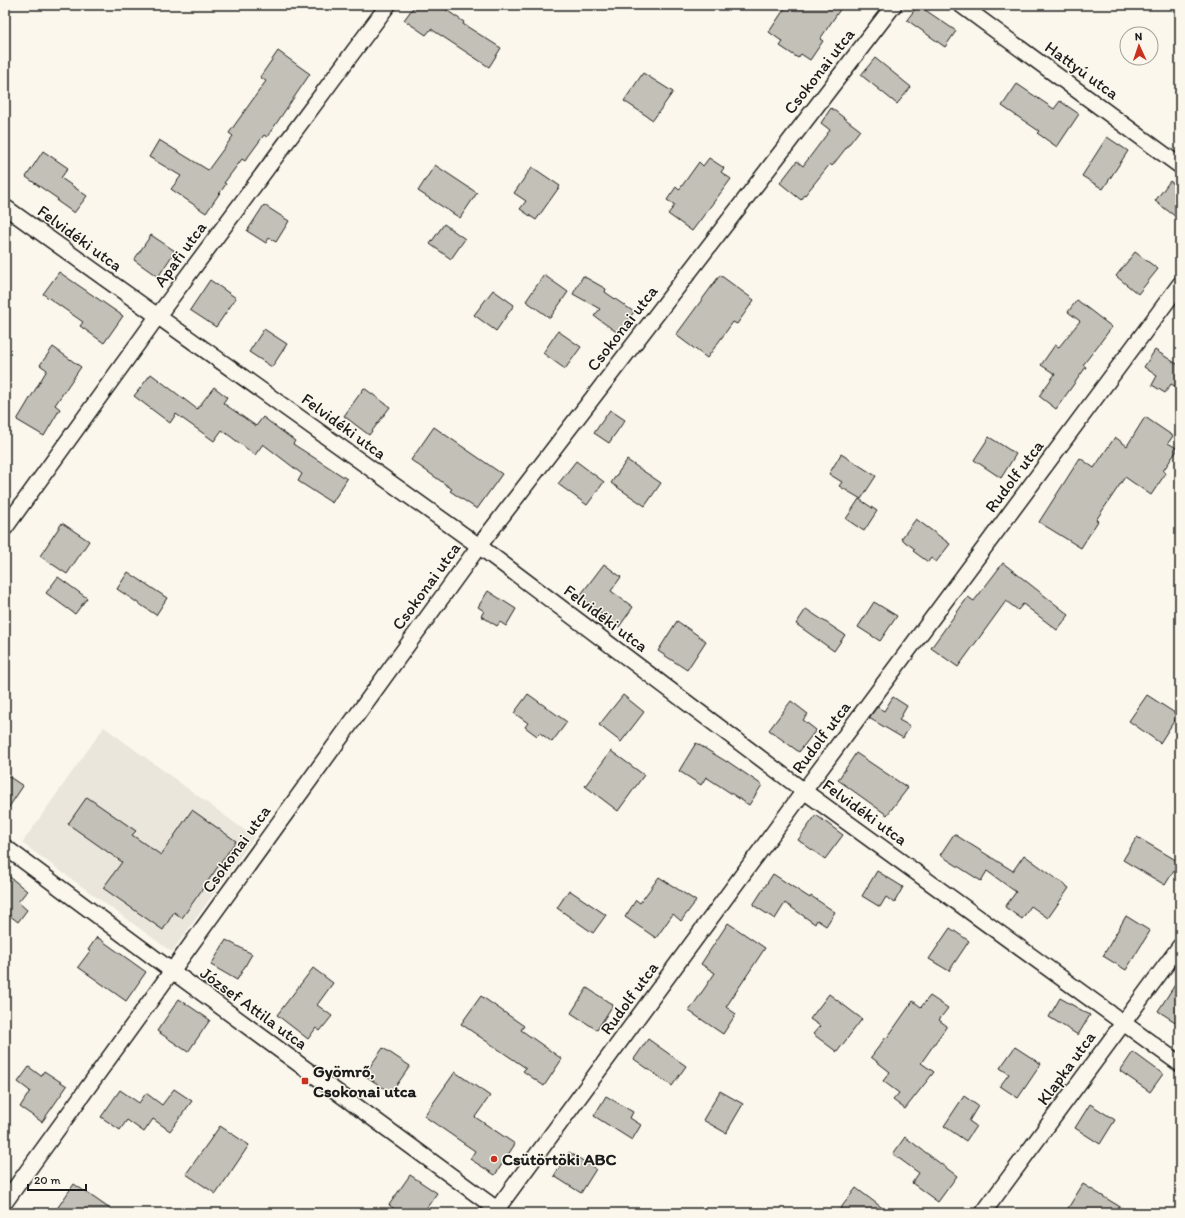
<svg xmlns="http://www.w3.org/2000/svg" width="1185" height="1218" font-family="Itim,sans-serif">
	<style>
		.built { fill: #eae6dc }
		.building { fill: #c3c0b8; stroke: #1c1c1c }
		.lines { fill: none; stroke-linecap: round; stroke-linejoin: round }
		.minor-casing { stroke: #1c1c1c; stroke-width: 18 }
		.minor { stroke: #fbf7ec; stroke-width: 15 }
		.poi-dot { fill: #c8321e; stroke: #fbf7ec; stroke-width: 1.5 }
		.labels { text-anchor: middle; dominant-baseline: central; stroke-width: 3; stroke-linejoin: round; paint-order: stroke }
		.street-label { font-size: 17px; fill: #1c1c1c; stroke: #fbf7ec }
		.poi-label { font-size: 17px; font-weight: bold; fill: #1c1c1c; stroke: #fbf7ec; text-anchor: start }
	</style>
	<rect width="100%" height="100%" fill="#fbf7ec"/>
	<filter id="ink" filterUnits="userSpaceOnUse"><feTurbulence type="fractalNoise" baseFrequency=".025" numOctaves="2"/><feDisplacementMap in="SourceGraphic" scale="8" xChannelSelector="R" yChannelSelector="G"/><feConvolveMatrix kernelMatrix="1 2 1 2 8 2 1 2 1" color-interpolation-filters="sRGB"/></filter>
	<g filter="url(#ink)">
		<path class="built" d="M104 727 254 837 172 952 22 843Z"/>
		<g class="building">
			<path d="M415 5H439L464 22 463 24 501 48 489 67 431 29 426 35 404 20Z"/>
			<path d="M787 5H843L820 39 823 41 810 60 801 54 798 58 780 46 783 42 769 32Z"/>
			<path d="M918 5 956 31 945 47 907 20Z"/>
			<path d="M278 51 310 74 267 137 264 135 245 161 242 159 224 183 226 184 206 213 171 189 181 176 149 157 159 140 208 170 233 136 229 133 266 81 260 77Z"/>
			<path d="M875 58 911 87 897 104 861 75Z"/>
			<path d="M643 73 673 92 653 120 624 101Z"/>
			<path d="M1017 84 1054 109 1060 101 1079 114 1057 147 1037 133 1039 131 1002 106Z"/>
			<path d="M831 108 860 130 832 166 830 164 801 200 780 183 797 161 803 166 830 130 821 123Z"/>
			<path d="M1107 137 1128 151 1103 189 1082 176Z"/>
			<path d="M43 151 68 168 61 178 87 196 74 213 57 201 58 199 26 177Z"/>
			<path d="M709 158 724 168 721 172 731 179 692 231 668 214 675 205 667 200 676 187 679 190 699 162 703 166Z"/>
			<path d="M435 165 477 193 460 218 418 191Z"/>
			<path d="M532 167 560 186 536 220 520 209 526 201 514 193Z"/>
			<path d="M1170 181 1180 189V220L1155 201Z"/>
			<path d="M264 205 289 221 276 242 269 238 266 243 247 231Z"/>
			<path d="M444 224 465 239 451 259 430 244Z"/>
			<path d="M151 235 175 251 158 277 134 260Z"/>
			<path d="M1135 252 1158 269 1138 294 1116 276Z"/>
			<path d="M59 272 123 316 104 343 80 326 83 322 43 294Z"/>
			<path d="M544 275 568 292 550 318 526 301Z"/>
			<path d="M720 275 754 300 737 324 733 322 707 358 676 335Z"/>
			<path d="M583 276 606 289 605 292 634 312 618 333 594 316 600 309 573 294Z"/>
			<path d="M210 280 236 298 216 327 190 310Z"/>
			<path d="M493 290 514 305 496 331 474 315Z"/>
			<path d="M1077 300 1112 327 1083 365 1086 367 1056 409 1039 396 1055 374 1041 365 1055 345 1059 347 1080 321 1068 312Z"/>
			<path d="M264 329 287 344 272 367 249 352Z"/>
			<path d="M558 331 581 347 565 369 543 353Z"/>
			<path d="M53 347 81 367 55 405 60 409 44 436 17 420 47 370 40 365Z"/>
			<path d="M1155 350 1180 366V389L1171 384 1165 393 1152 385 1157 376 1144 367Z"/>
			<path d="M151 374 197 409 214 387 227 397 223 403 256 426 263 417 295 441 293 444 347 479 332 503 298 481 302 474 263 444 255 455 222 430 214 441 176 414 170 423 134 396Z"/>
			<path d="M364 388 390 407 369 435 344 416Z"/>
			<path d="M610 410 625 420 609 443 594 433Z"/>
			<path d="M1145 417 1173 436 1168 443 1178 449 1163 471 1166 473 1151 495 1125 477 1096 520 1098 521 1081 548 1039 522 1080 458 1094 468 1115 437 1127 446Z"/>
			<path d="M434 427 502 474 477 509 450 491 452 489 411 460Z"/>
			<path d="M989 437 1016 454 1001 478 974 460Z"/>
			<path d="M841 454 876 476 861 499 839 486 842 482 829 474Z"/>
			<path d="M627 460 661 483 645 506 611 483Z"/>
			<path d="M576 461 604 482 587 505 558 484Z"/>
			<path d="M859 499 877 511 864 531 846 519Z"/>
			<path d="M916 519 950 544 936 562 931 558 928 562 913 551 915 549 901 539Z"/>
			<path d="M62 523 89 541 67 574 40 556Z"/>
			<path d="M1003 563 1069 615 1057 630 1023 604 1018 610 1006 601 958 667 931 648 968 597 974 601Z"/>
			<path d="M604 564 621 577 611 591 633 607 619 627 579 597Z"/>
			<path d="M128 572 167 598 156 615 117 589Z"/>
			<path d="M58 577 87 598 75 614 46 593Z"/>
			<path d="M488 591 516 609 506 626 500 622 497 626 481 616 484 611 478 607Z"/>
			<path d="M874 602 897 616 880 641 858 627Z"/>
			<path d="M806 609 845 635 834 651 796 624Z"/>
			<path d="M677 621 706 641 687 670 658 651Z"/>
			<path d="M528 694 567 722 552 742 540 733 537 736 525 727 528 723 514 713Z"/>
			<path d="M623 695 644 712 621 742 599 725Z"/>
			<path d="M1147 695 1178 715 1160 743 1129 721Z"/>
			<path d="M893 697 907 706 899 720 910 726 903 738 869 718 877 707 884 711Z"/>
			<path d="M791 701 808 714 803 720 816 730 799 752 769 730Z"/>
			<path d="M696 743 727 762V761L762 785 749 805 706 777 701 785 679 771Z"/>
			<path d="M611 751 644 775 618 811 585 786Z"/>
			<path d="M856 753 908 788 887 815 838 780Z"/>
			<path d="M5 774 23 786 5 813Z"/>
			<path d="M87 797 136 831 132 835 161 855 192 810 236 841 182 918 174 912 163 930 103 888 122 862 68 824Z"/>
			<path d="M816 815 843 835 825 859 798 840Z"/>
			<path d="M954 834 1013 871 1024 855 1069 888 1048 918 1031 906 1022 919 1005 907 1016 892 987 871 981 881 940 855Z"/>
			<path d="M1137 837 1179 862 1165 885 1123 860Z"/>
			<path d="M877 871 903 887 894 903 886 897 880 907 862 896Z"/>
			<path d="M5 873 27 891 18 902 27 910 18 922 9 915 5 919Z"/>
			<path d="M773 874 810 898 811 896 835 912 826 926 817 920 815 924 785 903 775 919 753 905Z"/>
			<path d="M659 877 696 901 681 921 673 914 656 938 625 917 636 900 640 903Z"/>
			<path d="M569 890 606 915 593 933 557 908Z"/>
			<path d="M1126 916 1150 931 1126 970 1103 956Z"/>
			<path d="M728 923 765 948 726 1007 736 1014 723 1034 689 1011 715 973 701 964Z"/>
			<path d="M950 928 969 941 949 971 929 959Z"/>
			<path d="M97 937 146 972 126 1001 78 967 90 951 88 950Z"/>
			<path d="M226 940 252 954 237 980 211 965Z"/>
			<path d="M313 968 333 983 317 1005 332 1016 320 1031 316 1028 308 1039 277 1015Z"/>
			<path d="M1180 977V1025L1158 1011Z"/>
			<path d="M587 988 613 1005 597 1030 571 1013Z"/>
			<path d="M829 994 862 1019 837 1052 813 1034 820 1026 810 1019Z"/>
			<path d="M481 996 524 1026 521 1030 562 1059 544 1086 523 1071 526 1068 461 1024Z"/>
			<path d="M930 996 948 1008 939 1020 947 1026 921 1063 934 1072 905 1109 893 1100 899 1093 883 1081 890 1072 871 1057 886 1037 887 1038 913 1001 921 1007Z"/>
			<path d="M1060 998 1090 1015 1078 1035 1049 1017Z"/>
			<path d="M179 999 210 1020 188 1052 157 1031Z"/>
			<path d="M648 1039 686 1066 672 1086 634 1059Z"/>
			<path d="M1015 1047 1041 1064 1018 1098 1000 1086 1009 1074 1000 1068Z"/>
			<path d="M383 1048 410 1066 391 1093 364 1075Z"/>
			<path d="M1133 1052 1163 1074 1150 1092 1120 1071Z"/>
			<path d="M29 1067 41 1076 44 1071 67 1086 42 1122 20 1107 30 1091 18 1082Z"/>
			<path d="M455 1072 490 1096 475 1117 515 1144 495 1175 470 1159 475 1151 424 1116Z"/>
			<path d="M174 1089 192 1101 170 1131 153 1119 144 1132 127 1120 120 1130 101 1117 120 1090 139 1103 146 1093 162 1105Z"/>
			<path d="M720 1091 743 1104 726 1133 703 1120Z"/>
			<path d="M606 1096 633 1112 630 1118 641 1125 632 1140 594 1116Z"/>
			<path d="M964 1096 978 1106 969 1121 976 1126 966 1141 944 1126Z"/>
			<path d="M1090 1104 1115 1120 1100 1144 1075 1128Z"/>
			<path d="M220 1126 249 1145 216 1194 186 1174Z"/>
			<path d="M905 1137 957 1176 938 1202 912 1183 919 1173 893 1154Z"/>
			<path d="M569 1152 596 1169 581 1193 554 1176Z"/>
			<path d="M410 1175 437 1193 423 1213H400L389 1205Z"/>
			<path d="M74 1184 116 1213H54Z"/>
			<path d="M1083 1184 1130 1213H1065Z"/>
			<path d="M856 1188 889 1213H837Z"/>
		</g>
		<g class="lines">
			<g class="minor-casing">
				<g id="minor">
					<path d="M961 5 1180 166"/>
					<path d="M5 207 479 546 804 791 1180 1064"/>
					<path d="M5 528 157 317 388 5"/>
					<path d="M5 847 172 971 502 1213"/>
					<path d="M5 1202 479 546 894 5"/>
					<path d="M494 1213 804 791 1180 284"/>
					<path d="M983 1213 1180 946"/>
				</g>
			</g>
			<use href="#minor" class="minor"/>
		</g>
	</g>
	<g class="poi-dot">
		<rect x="301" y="1077" width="8" height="8" rx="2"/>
		<circle cx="494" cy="1159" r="4"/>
	</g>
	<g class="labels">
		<g class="street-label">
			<text transform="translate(1082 70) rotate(36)">Hattyú utca</text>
			<text transform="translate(819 71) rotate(-52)">Csokonai utca</text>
			<text transform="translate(80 238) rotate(36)">Felvidéki utca</text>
			<text transform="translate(180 254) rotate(-54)">Apafi utca</text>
			<text transform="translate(622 328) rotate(-52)">Csokonai utca</text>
			<text transform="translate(344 426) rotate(36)">Felvidéki utca</text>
			<text transform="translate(1014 476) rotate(-53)">Rudolf utca</text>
			<text transform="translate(426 586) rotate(-54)">Csokonai utca</text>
			<text transform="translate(606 618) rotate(37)">Felvidéki utca</text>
			<text transform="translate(821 737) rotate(-53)">Rudolf utca</text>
			<text transform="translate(865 812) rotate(36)">Felvidéki utca</text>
			<text transform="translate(236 849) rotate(-54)">Csokonai utca</text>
			<text transform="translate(629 998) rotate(-54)">Rudolf utca</text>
			<text transform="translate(254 1008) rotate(36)">József Attila utca</text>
			<text transform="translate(1066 1068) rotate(-54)">Klapka utca</text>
		</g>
		<g class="poi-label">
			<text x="313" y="1071">Gyömrő,<tspan x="313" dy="20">Csokonai utca</tspan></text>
			<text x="502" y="1159">Csütörtöki ABC</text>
		</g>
	</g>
	<rect width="1185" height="1218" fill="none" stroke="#fbf7ec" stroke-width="20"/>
	<rect x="10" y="10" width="1165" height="1198" fill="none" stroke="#1c1c1c" stroke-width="1.5" filter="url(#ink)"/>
	<g transform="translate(1139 46) rotate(357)"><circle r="19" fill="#fbf7ec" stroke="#a29f99"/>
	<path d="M0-3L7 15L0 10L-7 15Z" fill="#c8321e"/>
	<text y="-6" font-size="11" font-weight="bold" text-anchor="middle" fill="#1c1c1c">N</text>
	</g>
	<path d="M28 1184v6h58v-6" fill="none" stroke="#1c1c1c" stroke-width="2"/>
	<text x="34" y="1184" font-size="12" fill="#1c1c1c" stroke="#fbf7ec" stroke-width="3" paint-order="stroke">20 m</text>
</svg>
